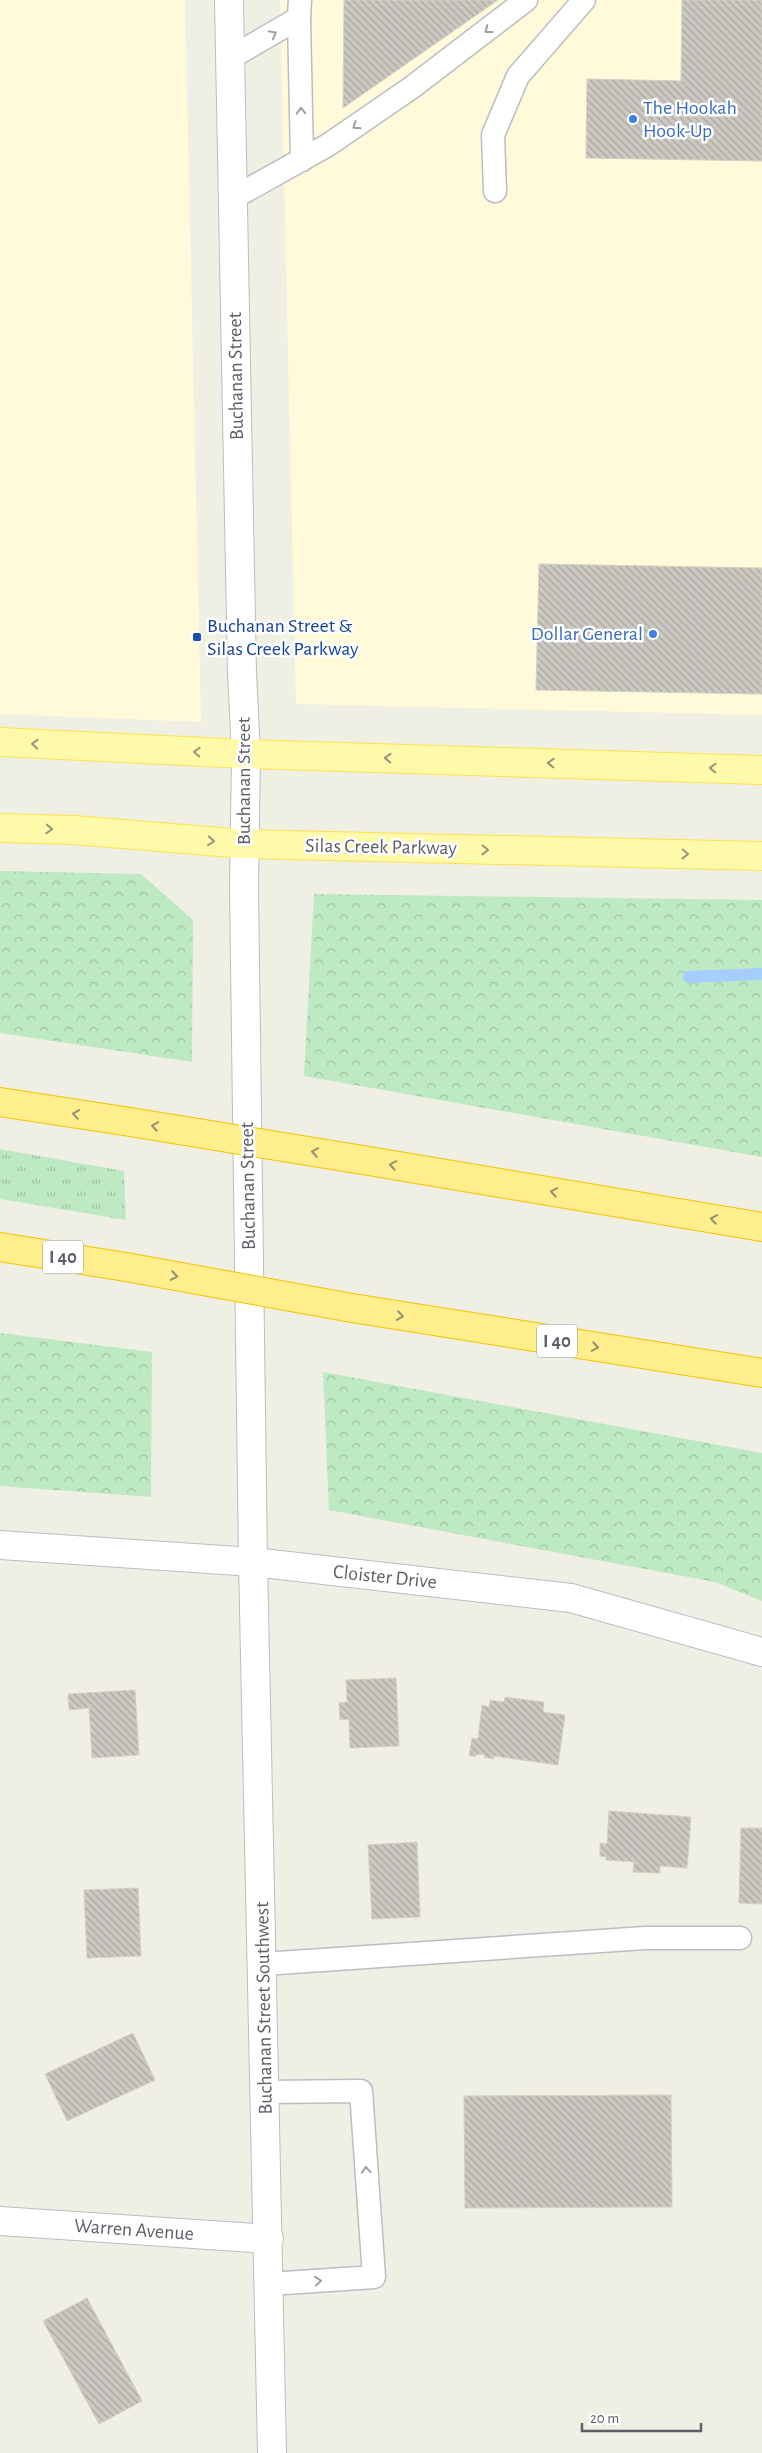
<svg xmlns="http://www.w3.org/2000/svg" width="762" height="2453" font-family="'Alegreya Sans',sans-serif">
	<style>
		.commercial { fill: #fffada }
		.grass { fill: url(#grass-tufts) }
		.forest { fill: url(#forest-crowns) }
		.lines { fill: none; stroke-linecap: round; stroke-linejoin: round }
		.stream { stroke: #a5ceff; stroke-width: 12 }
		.building { fill: url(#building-back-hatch); stroke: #d5d1c1 }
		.service-casing { stroke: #bcbdc4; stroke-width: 25 }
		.minor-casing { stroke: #bcbdc4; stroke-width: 30 }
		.tertiary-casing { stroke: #bcbdc4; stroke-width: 30 }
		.primary-casing { stroke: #ffe14e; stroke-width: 30 }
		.motorway-casing { stroke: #f4c200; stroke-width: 30 }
		.service { stroke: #fff; stroke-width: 22 }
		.minor { stroke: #fff; stroke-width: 28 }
		.tertiary { stroke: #fff; stroke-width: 28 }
		.primary { stroke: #fffaaa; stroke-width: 28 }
		.motorway { stroke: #ffee8c; stroke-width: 28 }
		.motorway-bridge-casing { stroke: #f4c200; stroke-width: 30; stroke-linecap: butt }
		.motorway-bridge { stroke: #ffee8c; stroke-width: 28 }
		.oneway { stroke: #9d9fa3 }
		.oneway2 { stroke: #95957e }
		.oneway3 { stroke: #959173 }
		.shop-dot { fill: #3f7fe0; stroke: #fff; stroke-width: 2 }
		.transit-dot { fill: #1a4fb4; stroke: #fff; stroke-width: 2 }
		.labels { text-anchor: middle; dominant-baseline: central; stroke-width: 5; stroke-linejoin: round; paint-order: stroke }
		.shield { fill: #fff; stroke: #8d8f94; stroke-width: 1 }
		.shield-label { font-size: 19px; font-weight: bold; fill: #5c5f66 }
		.shop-label { font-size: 20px; fill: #366cbe; stroke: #fff; text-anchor: start }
		.street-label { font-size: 20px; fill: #5c5f66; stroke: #fff }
		.transit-label { font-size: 20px; fill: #164399; stroke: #fff; text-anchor: start }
	</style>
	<defs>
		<pattern id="grass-tufts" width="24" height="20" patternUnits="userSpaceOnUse" patternTransform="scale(1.25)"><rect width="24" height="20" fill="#beeac3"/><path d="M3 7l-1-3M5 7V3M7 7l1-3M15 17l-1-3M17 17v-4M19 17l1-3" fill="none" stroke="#9ec1a2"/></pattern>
		<pattern id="forest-crowns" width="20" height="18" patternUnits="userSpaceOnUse" patternTransform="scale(1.25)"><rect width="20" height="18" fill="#beeac3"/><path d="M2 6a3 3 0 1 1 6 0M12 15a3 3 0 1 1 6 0" fill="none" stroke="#9ec1a2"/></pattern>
		<pattern id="building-back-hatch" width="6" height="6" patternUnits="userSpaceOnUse" patternTransform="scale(1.25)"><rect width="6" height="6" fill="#cbc9c1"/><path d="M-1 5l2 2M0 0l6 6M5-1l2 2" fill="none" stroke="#a8a6a1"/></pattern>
	</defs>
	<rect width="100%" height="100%" fill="#f0efe4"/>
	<g class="commercial">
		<path d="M0 0H185L201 722 0 714Z"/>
		<path d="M280 0H762V715L296 704Z"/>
	</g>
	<path class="grass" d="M0 1149 124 1171 126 1220 0 1199Z"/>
	<g class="forest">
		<path d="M0 871 141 874 193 920 192 1062 0 1033Z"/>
		<path d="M314 894 762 900V1157L304 1076Z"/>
		<path d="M0 1333 152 1352 151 1497 0 1486Z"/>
		<path d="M323 1372 762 1453V1601L715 1582 329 1510Z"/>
	</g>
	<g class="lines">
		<path class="stream" d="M689 977 762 974"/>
	</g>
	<g class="building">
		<path d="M344 0H498L343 108Z"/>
		<path d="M682 0H762V161L586 158 587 79 681 81Z"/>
		<path d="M539 564 762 568V694L536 690Z"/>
		<path d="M396 1678 399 1746 350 1748 349 1719 340 1720 339 1703 347 1702 346 1680Z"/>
		<path d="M135 1690 139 1755 92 1758 89 1708 69 1710 68 1694Z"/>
		<path d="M505 1697 544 1702 543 1712 565 1715 558 1765 493 1756 494 1759 484 1757 485 1755 477 1754 476 1756H469L472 1738 478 1739 482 1705 489 1707 490 1700 504 1702Z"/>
		<path d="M609 1811 691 1817 687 1868 660 1866V1873L633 1872 634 1862 606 1860V1857L600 1856V1843L607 1844Z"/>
		<path d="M741 1828H762V1904L739 1903Z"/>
		<path d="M417 1842 420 1917 372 1919 368 1845Z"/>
		<path d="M138 1888 141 1956 87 1958 84 1890Z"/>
		<path d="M133 2033 155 2080 67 2121 45 2074Z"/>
		<path d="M671 2095 672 2207 465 2208 464 2096Z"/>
		<path d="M87 2298 142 2401 99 2424 43 2321Z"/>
	</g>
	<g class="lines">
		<g class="service-casing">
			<g id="service">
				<path d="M299 18 302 160"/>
				<path d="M230 58 299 18 300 0"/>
				<path d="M495 191 493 135 518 76 584 0"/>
				<path d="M233 198 328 145 411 88 526 0"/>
				<path d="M263 1964 645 1938H740"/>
				<path d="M266 2092 361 2091 374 2277 270 2284"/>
			</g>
		</g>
		<g class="minor-casing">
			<g id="minor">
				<path d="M0 1545 253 1562 571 1598 762 1652"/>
				<path d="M0 2221 269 2239"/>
			</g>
		</g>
		<g class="tertiary-casing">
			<path id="tertiary" d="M229 0 242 673 246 754 244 888 253 1562 272 2453"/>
		</g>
		<g class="primary-casing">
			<g id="primary">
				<path d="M0 742 246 754 762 770"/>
				<path d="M0 828 74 830 244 844 762 856"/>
			</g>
		</g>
		<g class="motorway-casing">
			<g id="motorway">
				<path d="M0 1102 124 1121"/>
				<path d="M363 1160 762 1227"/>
				<path d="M0 1247 126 1267"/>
				<path d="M352 1308 762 1373"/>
			</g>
		</g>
		<use href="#service" class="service"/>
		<use href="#minor" class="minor"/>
		<use href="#tertiary" class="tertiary"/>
		<use href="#primary" class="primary"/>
		<use href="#motorway" class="motorway"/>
		<g class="motorway-bridge-casing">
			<g id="motorway-bridge">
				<path d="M124 1121 363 1160"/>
				<path d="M126 1267 352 1308"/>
			</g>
		</g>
		<use href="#motorway-bridge" class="motorway-bridge"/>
	</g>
	<defs><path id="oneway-chevron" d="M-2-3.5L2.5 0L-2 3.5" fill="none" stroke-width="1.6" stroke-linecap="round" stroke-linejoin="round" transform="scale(1.25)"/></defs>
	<g class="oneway">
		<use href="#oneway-chevron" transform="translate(488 30) rotate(143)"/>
		<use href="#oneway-chevron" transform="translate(273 34) rotate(-29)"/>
		<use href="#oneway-chevron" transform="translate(301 111) rotate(-91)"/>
		<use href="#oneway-chevron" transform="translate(356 126) rotate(145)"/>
		<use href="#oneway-chevron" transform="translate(366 2170) rotate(-94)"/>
		<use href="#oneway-chevron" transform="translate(318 2281) rotate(-4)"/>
	</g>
	<g class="oneway2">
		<use href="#oneway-chevron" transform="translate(35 744) rotate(-177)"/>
		<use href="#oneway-chevron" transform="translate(197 752) rotate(-177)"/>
		<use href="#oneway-chevron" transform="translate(388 758) rotate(-178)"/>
		<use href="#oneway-chevron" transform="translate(551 763) rotate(-178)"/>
		<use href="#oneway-chevron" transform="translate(713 768) rotate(-178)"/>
		<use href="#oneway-chevron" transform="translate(49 829) rotate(2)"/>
		<use href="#oneway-chevron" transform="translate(211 841) rotate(5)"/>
		<use href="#oneway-chevron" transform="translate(485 850) rotate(1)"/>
		<use href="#oneway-chevron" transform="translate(685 854) rotate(1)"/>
	</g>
	<g class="oneway3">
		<use href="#oneway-chevron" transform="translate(76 1114) rotate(-171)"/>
		<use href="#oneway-chevron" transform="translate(155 1126) rotate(-171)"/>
		<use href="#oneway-chevron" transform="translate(315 1152) rotate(-171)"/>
		<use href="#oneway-chevron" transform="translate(393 1165) rotate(-170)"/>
		<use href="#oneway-chevron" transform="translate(554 1192) rotate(-170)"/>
		<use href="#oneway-chevron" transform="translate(714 1219) rotate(-170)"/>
		<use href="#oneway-chevron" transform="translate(174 1276) rotate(10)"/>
		<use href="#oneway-chevron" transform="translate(400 1316) rotate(9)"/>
		<use href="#oneway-chevron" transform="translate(595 1347) rotate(9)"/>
	</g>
	<g class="shop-dot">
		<circle cx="633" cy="119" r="5"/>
		<circle cx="653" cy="634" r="5"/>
	</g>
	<rect class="transit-dot" x="192" y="632" width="10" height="10" rx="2.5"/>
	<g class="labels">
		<g class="shield">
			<rect x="43" y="1240.5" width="40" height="33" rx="4"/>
			<rect x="537" y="1324.5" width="40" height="33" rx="4"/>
		</g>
		<g class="shield-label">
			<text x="63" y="1257">I 40</text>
			<text x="557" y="1341">I 40</text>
		</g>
		<g class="shop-label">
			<text x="643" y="108">The Hookah<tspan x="643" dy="23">Hook-Up</tspan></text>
			<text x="643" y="634" text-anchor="end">Dollar General</text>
		</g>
		<g class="street-label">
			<text transform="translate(236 376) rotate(-91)">Buchanan Street</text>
			<text transform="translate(244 781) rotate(-90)">Buchanan Street</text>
			<text transform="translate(381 847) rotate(1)">Silas Creek Parkway</text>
			<text transform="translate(248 1186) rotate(-91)">Buchanan Street</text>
			<text transform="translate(385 1577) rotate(6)">Cloister Drive</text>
			<text transform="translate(264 2008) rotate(-91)">Buchanan Street Southwest</text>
			<text transform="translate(134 2230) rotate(4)">Warren Avenue</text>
		</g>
		<g class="transit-label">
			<text x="207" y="626">Buchanan Street &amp;<tspan x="207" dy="23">Silas Creek Parkway</tspan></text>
		</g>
	</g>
	<path d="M582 2423v8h119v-8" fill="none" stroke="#5c5f66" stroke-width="2.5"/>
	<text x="590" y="2423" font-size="15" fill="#5c5f66" stroke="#ffffff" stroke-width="4" paint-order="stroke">20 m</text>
</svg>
